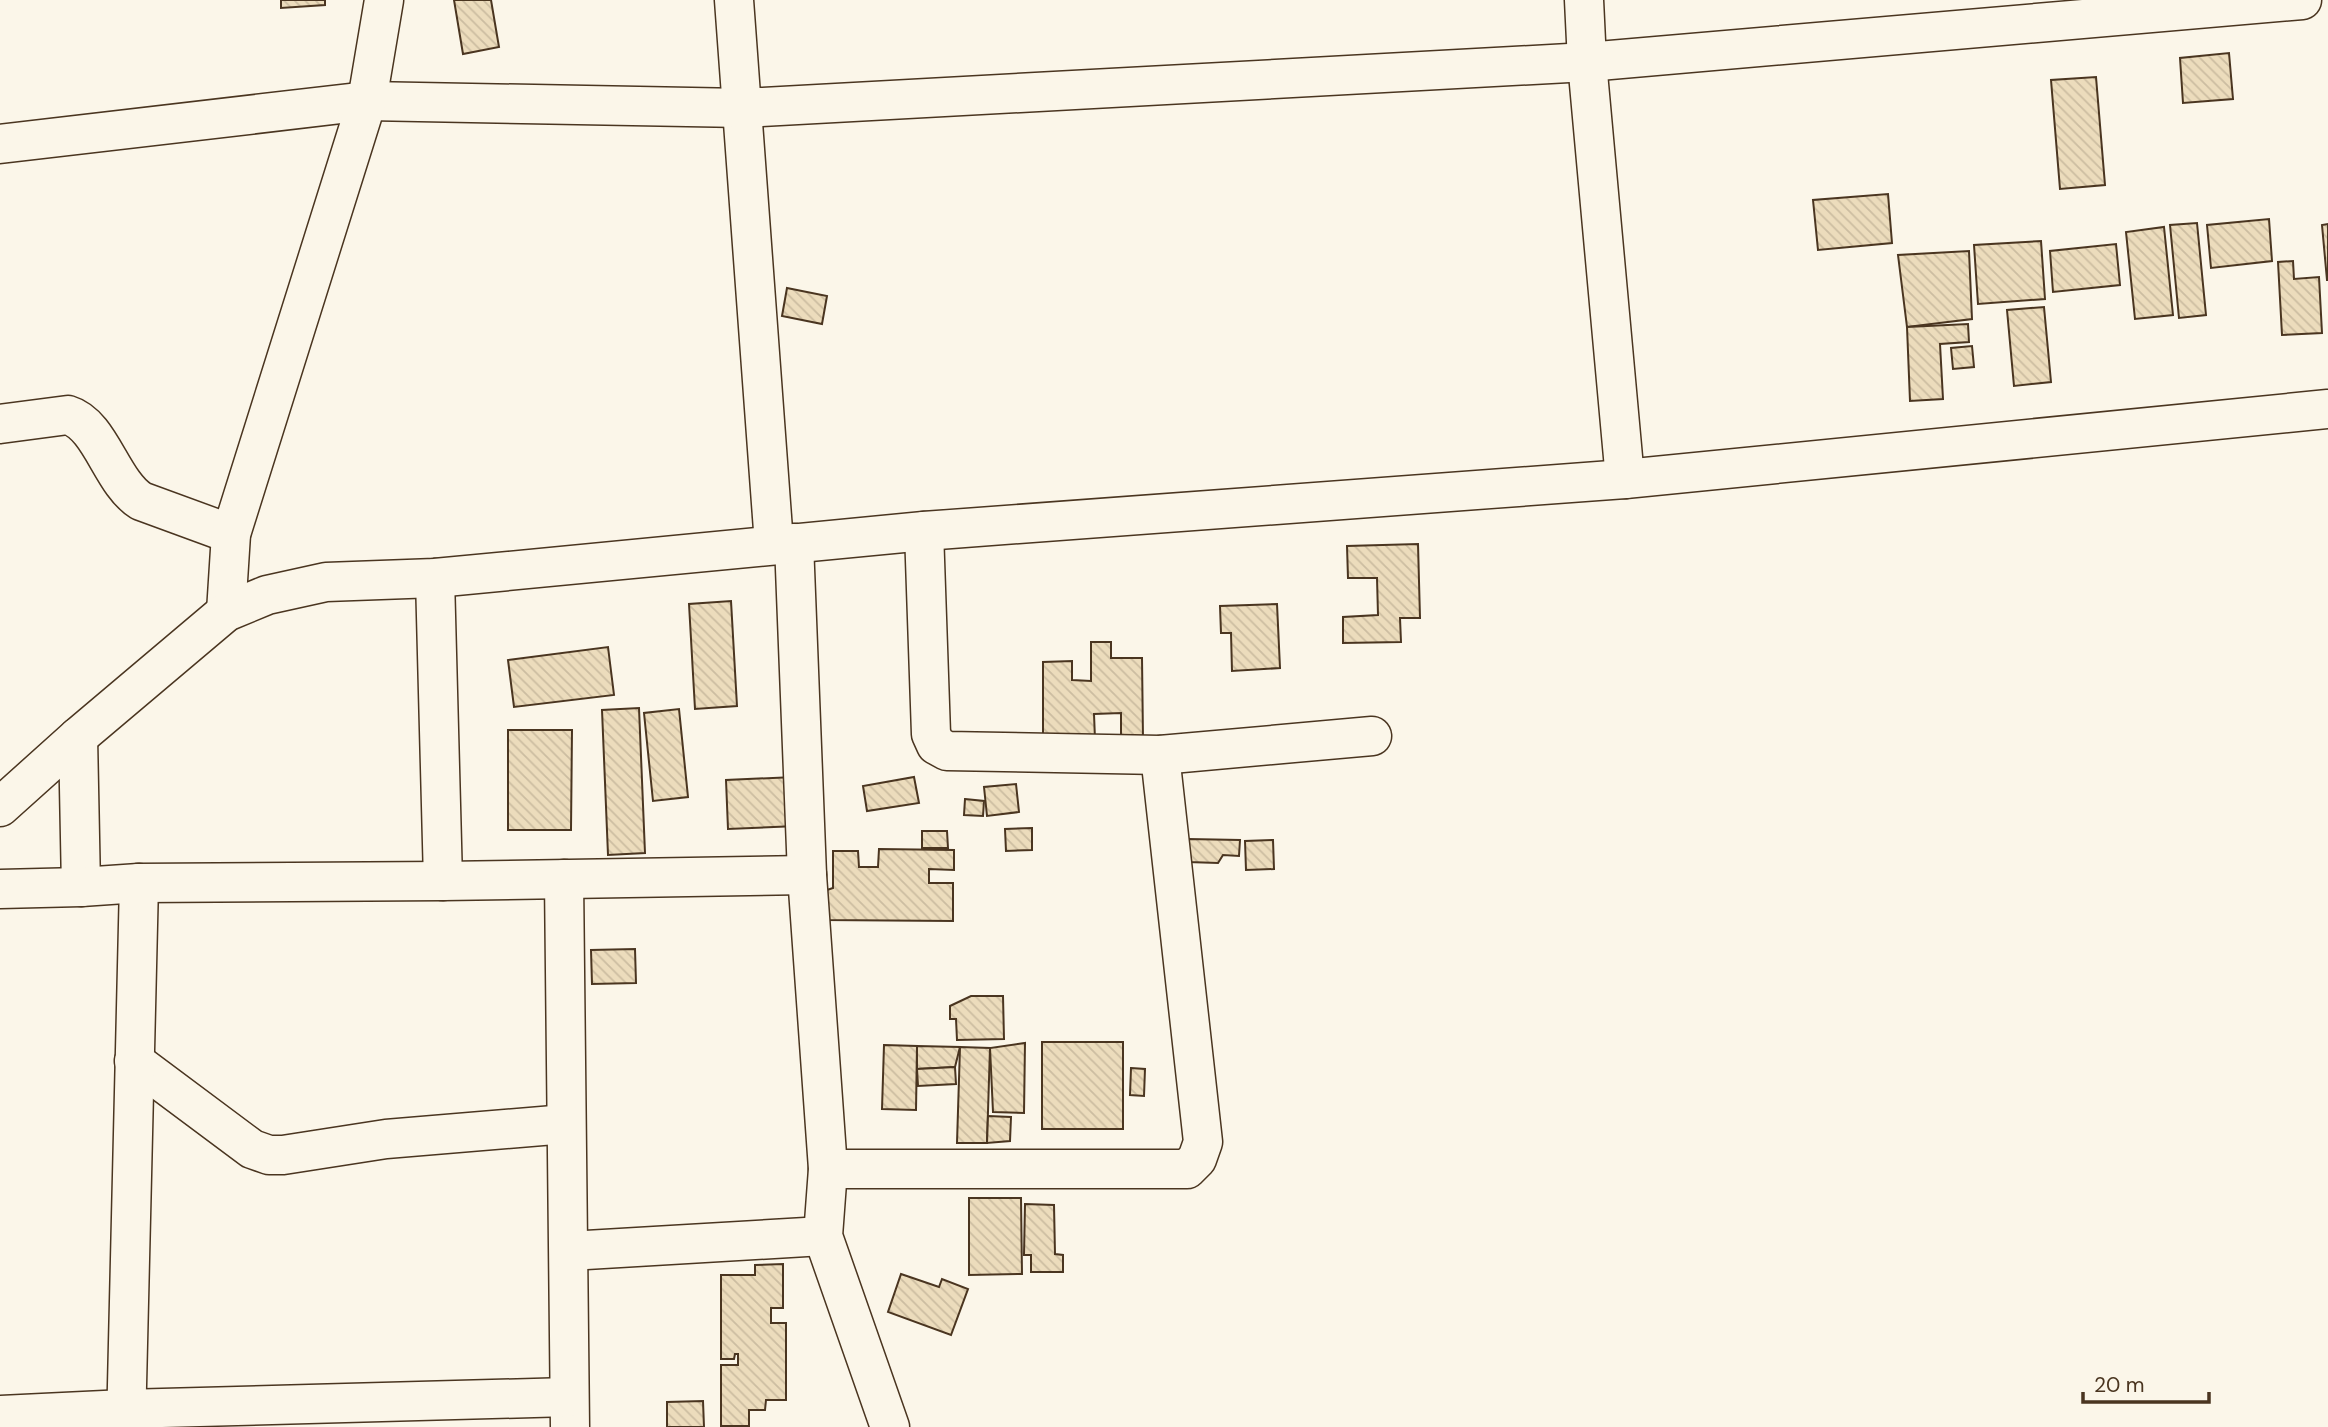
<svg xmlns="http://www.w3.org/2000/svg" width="2328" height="1427" font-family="'DM Sans',sans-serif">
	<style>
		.building { fill: url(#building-back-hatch); stroke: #4a3520; stroke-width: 2 }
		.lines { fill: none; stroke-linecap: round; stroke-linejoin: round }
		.street-casing { stroke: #4a3520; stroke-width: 41 }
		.secondary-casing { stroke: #4a3520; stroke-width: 41 }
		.street { stroke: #fbf6e9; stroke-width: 38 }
		.secondary { stroke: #fbf6e9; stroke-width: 38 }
	</style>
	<defs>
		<pattern id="building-back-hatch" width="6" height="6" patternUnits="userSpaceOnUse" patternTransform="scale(1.75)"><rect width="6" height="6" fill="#ecdcbc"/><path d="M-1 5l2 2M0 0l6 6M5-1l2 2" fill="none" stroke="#ccbda1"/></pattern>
	</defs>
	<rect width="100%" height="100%" fill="#fbf6e9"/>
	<g class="building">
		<path d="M281 0H325V5L281 8Z"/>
		<path d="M454 0H491L499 47 463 54Z"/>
		<path d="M2229 53 2233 99 2183 103 2180 58Z"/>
		<path d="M2096 77 2105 185 2060 189 2051 80Z"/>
		<path d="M1888 194 1892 243 1818 250 1813 200Z"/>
		<path d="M2269 219 2272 261 2211 268 2207 225Z"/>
		<path d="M2197 223 2206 315 2179 318 2170 225Z"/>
		<path d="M2328 224V280H2327L2322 225Z"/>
		<path d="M2164 227 2173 315 2135 319 2126 232Z"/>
		<path d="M2041 241 2045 299 1978 304 1974 245Z"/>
		<path d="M2116 244 2120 285 2053 292 2050 251Z"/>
		<path d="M1969 251 1972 319 1907 327 1898 255Z"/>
		<path d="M2293 261 2294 279 2319 277 2322 333 2282 335 2278 262Z"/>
		<path d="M787 288 827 296 822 324 782 316Z"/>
		<path d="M2044 307 2051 382 2014 386 2007 310Z"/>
		<path d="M1968 324 1969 342 1940 344 1943 399 1910 401 1907 327Z"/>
		<path d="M1972 346 1974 367 1953 369 1951 348Z"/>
		<path d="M1418 544 1420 618H1400L1401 642 1343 643V617L1378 615 1377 578H1348L1347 546Z"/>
		<path d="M731 601 737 706 695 709 689 604Z"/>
		<path d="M1277 604 1280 668 1232 671 1231 633H1221L1220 606Z"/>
		<path d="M1091 642H1111V658H1142L1143 738 1121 739V713L1094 714 1095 739 1043 740V662L1072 661V680L1091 681Z"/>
		<path d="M608 647 614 695 514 707 508 660Z"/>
		<path d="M639 708 645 853 608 855 602 710Z"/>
		<path d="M679 709 688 797 653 801 644 713Z"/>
		<path d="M508 730H572L571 830H508Z"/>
		<path d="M794 777 797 826 728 829 726 780Z"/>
		<path d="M914 777 919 803 867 811 863 786Z"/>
		<path d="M1016 784 1019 812 987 816 984 787Z"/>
		<path d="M965 799 984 801 983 816 964 815Z"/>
		<path d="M1032 828V850L1006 851 1005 829Z"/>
		<path d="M922 831H947L948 848H922Z"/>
		<path d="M1188 839 1240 840 1239 856 1223 855 1218 863 1188 862Z"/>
		<path d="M1273 840 1274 869 1246 870 1245 841Z"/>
		<path d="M879 849 954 850V870L929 869V883H953V921L823 920 824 891 833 888V851H858L859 867H878Z"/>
		<path d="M635 949 636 983 592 984 591 950Z"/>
		<path d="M971 996H1003L1004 1039 957 1040 956 1019H950V1006Z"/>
		<rect x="1042" y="1042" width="81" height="87"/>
		<path d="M1025 1043 1024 1113 993 1112 990 1048Z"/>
		<path d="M884 1045 917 1046 916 1110 882 1109Z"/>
		<path d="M917 1046 960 1047 955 1067 917 1069Z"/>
		<path d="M960 1047 990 1048 987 1143H957Z"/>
		<path d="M955 1067 956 1084 918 1086 917 1069Z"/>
		<path d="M1131 1068 1145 1069 1144 1096 1130 1095Z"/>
		<path d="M988 1116 1011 1117 1010 1141 987 1143Z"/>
		<path d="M969 1198H1021L1022 1274 969 1275Z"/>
		<path d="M1025 1204 1054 1205 1055 1254 1063 1255V1272H1031V1255H1024Z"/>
		<path d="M783 1264V1308H771V1323H786V1400H766L765 1410H749V1426H721V1365H738V1354H735L734 1359H721V1275H755V1265Z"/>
		<path d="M901 1274 939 1287 942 1279 968 1289 951 1335 888 1312Z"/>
		<path d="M703 1401 704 1427H667V1402Z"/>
	</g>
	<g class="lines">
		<g class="street-casing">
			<g id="street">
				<path d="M734 0 774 544"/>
				<path d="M1584 0 1587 62 1625 479"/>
				<path d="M0 144 367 101 743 108 1587 62 2302 0"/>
				<path d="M0 424 68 415C101 425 111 482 141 501L231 534"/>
				<path d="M924 531 931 734 936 745 947 751 1160 755 1372 736"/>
				<path d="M794 543 807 875 828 1169 823 1236 890 1427"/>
				<path d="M435 578 443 881"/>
				<path d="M226 612 231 534 367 101 384 0"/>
				<path d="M78 737 81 887"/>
				<path d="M564 879 570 1427"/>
				<path d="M0 889 81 887 139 883 443 881 807 875"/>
				<path d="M134 1061 252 1149 269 1155H283L386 1139 566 1124"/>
				<path d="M828 1169H1187L1197 1159 1203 1142 1160 755"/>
				<path d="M569 1251 823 1236"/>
				<path d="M0 1415 125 1409 569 1397"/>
				<path d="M126 1427 139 883"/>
			</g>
		</g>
		<g class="secondary-casing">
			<path id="secondary" d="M0 807 78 737 226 612 267 595 326 582 435 578 924 531 1625 479 2328 409"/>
		</g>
		<use href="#street" class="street"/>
		<use href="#secondary" class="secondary"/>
	</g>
	<path d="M2083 1392v10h126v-10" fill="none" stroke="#4a3520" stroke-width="3.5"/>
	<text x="2094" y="1392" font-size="21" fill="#4a3520" stroke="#fbf6e9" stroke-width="5" paint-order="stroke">20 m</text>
</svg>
